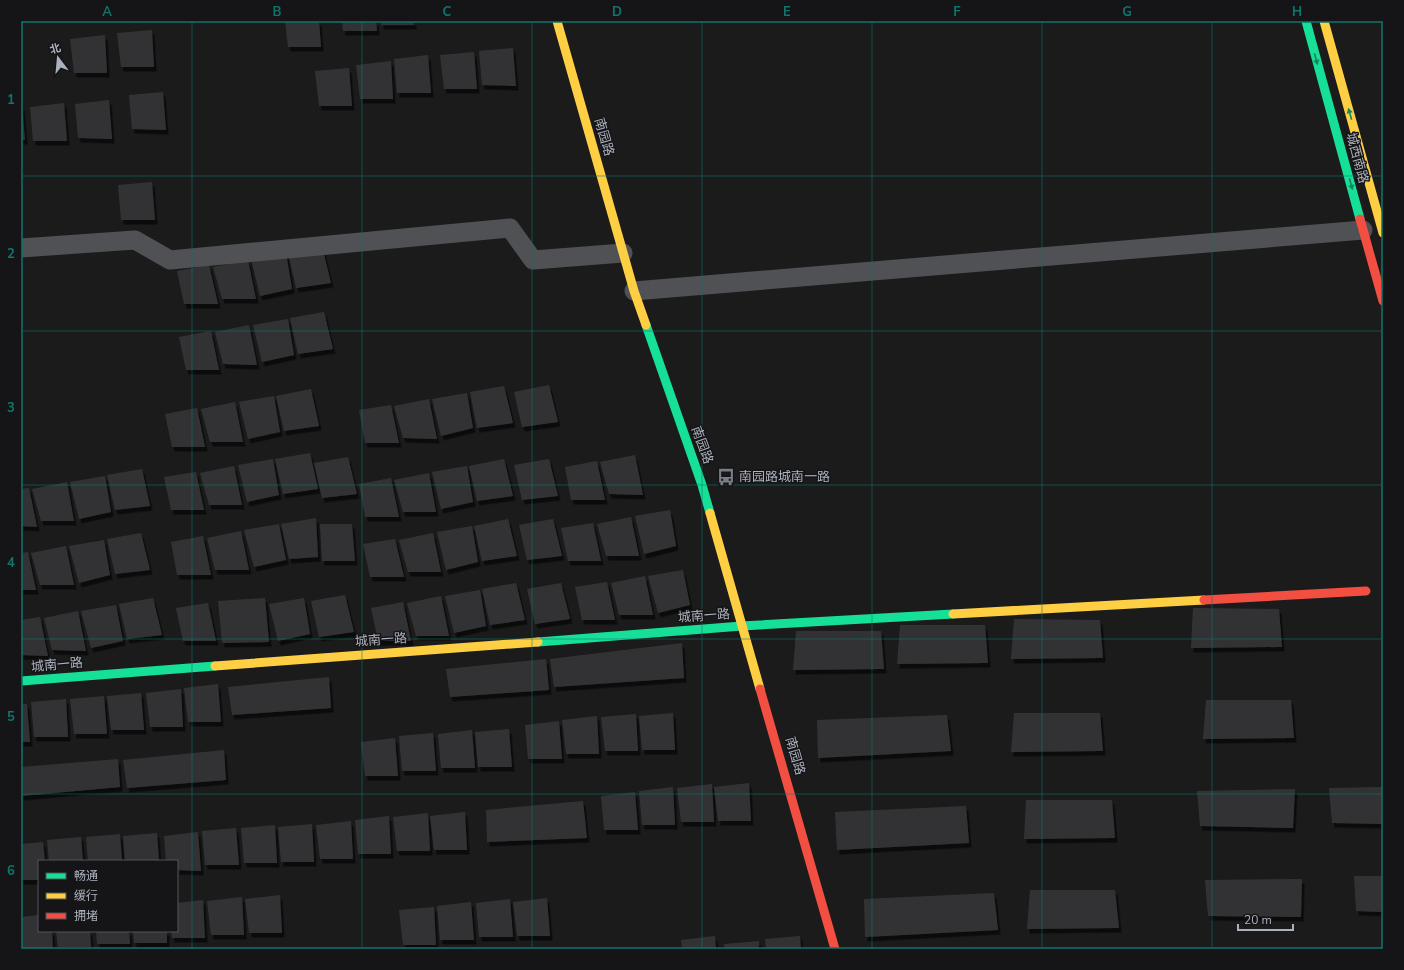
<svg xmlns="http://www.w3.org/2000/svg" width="1404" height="970" font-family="'Nunito Sans','Noto Sans SC',sans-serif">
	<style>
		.building { fill: #333334; filter: url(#shadow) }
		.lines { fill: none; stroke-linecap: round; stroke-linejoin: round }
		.street { stroke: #4f5155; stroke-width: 19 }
		.fast { stroke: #16e098; stroke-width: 9 }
		.slow { stroke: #ffcf43; stroke-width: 9 }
		.jam { stroke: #f24e42; stroke-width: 9 }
		.oneway { fill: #16855e }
		.grid { fill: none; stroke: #0f766e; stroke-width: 1; stroke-opacity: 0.55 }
		.labels { text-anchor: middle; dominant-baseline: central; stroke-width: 3; stroke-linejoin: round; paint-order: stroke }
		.street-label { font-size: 13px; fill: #acb2bd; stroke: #151518 }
		.poi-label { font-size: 13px; fill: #acb2bd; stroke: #151518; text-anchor: start }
		.neatline { fill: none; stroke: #0f766e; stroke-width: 1.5 }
		.grid-label { font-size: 13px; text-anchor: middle; font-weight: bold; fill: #0f766e }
	</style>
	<defs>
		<filter id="shadow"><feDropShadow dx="2.5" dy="4.5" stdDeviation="0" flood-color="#0009"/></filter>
	</defs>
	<rect width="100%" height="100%" fill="#1b1b1c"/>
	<g class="building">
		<path d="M285 21H319L321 47H288Z"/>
		<path d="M342 21H376L377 31H343Z"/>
		<rect x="381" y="21" width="33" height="4"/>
		<path d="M152 30 154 67H121L117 33Z"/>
		<path d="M105 35 107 73H74L70 39Z"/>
		<path d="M513 48 516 86 482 85 479 51Z"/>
		<path d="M474 52 477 89H444L440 55Z"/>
		<path d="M428 55 431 93H397L394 59Z"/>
		<path d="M391 61 393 99H360L356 65Z"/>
		<path d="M349 68 352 106H319L315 71Z"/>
		<path d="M163 92 166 130 132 129 129 95Z"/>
		<path d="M109 100 112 139 78 138 75 104Z"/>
		<path d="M64 103 67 141H33L30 107Z"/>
		<path d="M21 105H22L25 140H21Z"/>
		<path d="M152 182 155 220H121L118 185Z"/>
		<path d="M322 246 331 283 296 288 288 253Z"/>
		<path d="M286 253 292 289 260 296 251 259Z"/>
		<path d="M248 260 256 299H222L213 267Z"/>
		<path d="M209 265 218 304H184L177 271Z"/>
		<path d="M324 312 333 349 298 354 290 318Z"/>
		<path d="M288 319 294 355 262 362 253 325Z"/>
		<path d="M249 325 257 365 223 364 215 332Z"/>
		<path d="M211 331 219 370H186L179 337Z"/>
		<path d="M549 385 558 422 522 427 514 392Z"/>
		<path d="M504 386 513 423 477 428 470 392Z"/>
		<path d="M311 389 319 426 284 431 276 396Z"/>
		<path d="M467 393 473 428 441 436 432 399Z"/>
		<path d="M274 396 280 432 248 439 239 402Z"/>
		<path d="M429 399 437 439 403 438 394 406Z"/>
		<path d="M235 402 243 442H210L201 409Z"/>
		<path d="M391 405 399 443H365L359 410Z"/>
		<path d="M197 408 205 447H172L165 414Z"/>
		<path d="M310 453 318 489 283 494 275 459Z"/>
		<path d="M635 455 643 495 609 494 600 462Z"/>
		<path d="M348 457 357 494 322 498 314 463Z"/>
		<path d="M273 459 279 495 247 502 238 465Z"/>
		<path d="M504 459 513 496 477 501 469 466Z"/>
		<path d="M549 459 558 496 522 500 514 465Z"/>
		<path d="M597 461 605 500H571L565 467Z"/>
		<path d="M234 466 242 505H209L200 473Z"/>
		<path d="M467 466 473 502 441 509 432 472Z"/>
		<path d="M142 469 150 506 115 510 107 475Z"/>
		<path d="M196 472 204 510H171L164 477Z"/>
		<path d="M429 473 436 512H403L394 480Z"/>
		<path d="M105 476 111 512 79 519 70 482Z"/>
		<path d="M391 478 399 517H365L359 484Z"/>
		<path d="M67 482 74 521H41L32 489Z"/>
		<path d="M29 488 37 527 21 526V489Z"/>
		<path d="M670 510 676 546 644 554 635 516Z"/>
		<path d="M631 517 639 556H606L597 524Z"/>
		<path d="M316 518 318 557 289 559 281 524Z"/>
		<path d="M508 519 517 556 482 561 474 526Z"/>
		<path d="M553 519 562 556 527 560 519 525Z"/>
		<path d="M593 523 601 561H568L561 528Z"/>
		<path d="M279 524 286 560 254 567 244 530Z"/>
		<path d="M320 524H352L355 561H322Z"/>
		<path d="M472 526 478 562 446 570 437 532Z"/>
		<path d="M241 531 249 570H215L207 538Z"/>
		<path d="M141 533 150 570 115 574 107 539Z"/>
		<path d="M433 533 441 572H408L399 540Z"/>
		<path d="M203 536 211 575H177L171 542Z"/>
		<path d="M395 539 404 577H370L363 544Z"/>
		<path d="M104 540 110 575 79 583 69 546Z"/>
		<path d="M66 546 74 585H40L31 553Z"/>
		<path d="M28 552 36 590H21V553Z"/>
		<path d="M683 570 690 605 658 613 648 576Z"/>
		<path d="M645 576 653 615H619L611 583Z"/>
		<path d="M607 582 615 620H582L575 587Z"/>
		<path d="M516 583 525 620 490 625 482 589Z"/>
		<path d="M561 583 570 619 535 624 527 589Z"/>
		<path d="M480 590 486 626 454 633 445 596Z"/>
		<path d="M345 595 354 632 319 637 311 601Z"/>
		<path d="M441 596 449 636H416L407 603Z"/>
		<path d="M153 598 162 635 127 639 119 604Z"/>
		<path d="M265 598 269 642 222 643 218 601Z"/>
		<path d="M304 598 310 634 278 641 269 604Z"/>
		<path d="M403 602 411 641H378L371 608Z"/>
		<path d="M208 603 216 641H183L176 608Z"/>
		<path d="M116 605 123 641 91 648 81 611Z"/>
		<path d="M1193 608 1279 609 1282 647 1191 648Z"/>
		<path d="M78 611 86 651 52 650 44 618Z"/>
		<path d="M40 617 48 656 21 655V620Z"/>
		<path d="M1014 619 1100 620 1103 658 1011 659Z"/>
		<path d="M900 625H985L988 663 897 664Z"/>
		<path d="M796 631H881L884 669 793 670Z"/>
		<path d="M682 643 684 678 554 687 550 659Z"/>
		<path d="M546 659 549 690 450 697 446 669Z"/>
		<path d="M329 677 331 708 232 715 228 687Z"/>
		<path d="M218 684 221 722H188L184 688Z"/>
		<path d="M181 689 183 727H150L146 693Z"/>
		<path d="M141 693 144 730H111L107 696Z"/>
		<path d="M104 696 107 734H74L70 699Z"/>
		<path d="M66 699 68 737H34L31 702Z"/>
		<path d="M1206 700H1291L1294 738 1203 739Z"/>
		<path d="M21 704H27L30 742H21Z"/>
		<path d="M673 713 675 750H642L639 716Z"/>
		<path d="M1014 713H1100L1103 751 1011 752Z"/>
		<path d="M636 714 638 751H605L601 717Z"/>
		<path d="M947 715 951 751 818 758 817 720Z"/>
		<path d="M597 716 599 754H566L562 720Z"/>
		<path d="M559 721 562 759H528L525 725Z"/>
		<path d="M509 729 512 767H478L475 732Z"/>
		<path d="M472 730 475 768H441L438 734Z"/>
		<path d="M433 733 436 771H402L399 736Z"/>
		<path d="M395 738 398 776H365L361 742Z"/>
		<path d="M224 750 226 780 127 788 123 760Z"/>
		<path d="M118 759 120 787 21 796V767Z"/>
		<path d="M749 783 751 821H718L714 787Z"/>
		<path d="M712 784 714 822H681L677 788Z"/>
		<path d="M673 787 675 825H642L639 791Z"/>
		<path d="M1383 787V824L1332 823 1329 788Z"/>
		<path d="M1295 789 1293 828 1200 826 1197 791Z"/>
		<path d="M635 792 638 830H604L601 796Z"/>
		<path d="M1026 800H1112L1115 838 1024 839Z"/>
		<path d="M583 801 587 838 487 842 486 810Z"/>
		<path d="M966 806 969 843 837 850 835 812Z"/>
		<path d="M465 812 467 850H434L430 816Z"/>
		<path d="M428 813 430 851H397L393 817Z"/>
		<path d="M389 816 391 854H358L355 820Z"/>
		<path d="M351 821 353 859H320L316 825Z"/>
		<path d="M312 824 314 862H281L278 827Z"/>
		<path d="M275 825 277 863H244L241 828Z"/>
		<path d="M236 828 239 865H205L202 831Z"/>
		<path d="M198 832 201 871 177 870V861H166L164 836Z"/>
		<path d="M157 833 159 861H125L123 836Z"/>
		<path d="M120 834 122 861H88L86 837Z"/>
		<path d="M81 837 83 861H49L47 840Z"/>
		<path d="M43 842 45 861H39V880H21V844Z"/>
		<path d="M1354 876H1383V912L1356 911Z"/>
		<path d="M1302 879 1301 917 1208 916 1205 880Z"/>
		<path d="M1030 890H1115L1119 928 1027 929Z"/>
		<path d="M994 893 998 930 865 937 864 899Z"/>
		<path d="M280 895 282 933H249L245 899Z"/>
		<path d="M242 897 244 935H211L207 901Z"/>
		<path d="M547 898 550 936H517L513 902Z"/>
		<path d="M510 899 513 937H479L476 903Z"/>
		<path d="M203 900 205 938H172L171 931H177V903Z"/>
		<path d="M471 902 474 940H440L437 906Z"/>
		<path d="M434 907 436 945H403L399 910Z"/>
		<path d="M39 915V931H52L53 949H21V917Z"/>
		<path d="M56 931H90L91 947H58Z"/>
		<path d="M96 931H129L130 944H97Z"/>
		<path d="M133 931H167V943H134Z"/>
		<path d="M715 936 716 949H682L681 940Z"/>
		<path d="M800 936 801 949H766L765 939Z"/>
		<path d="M759 941V949H725L724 944Z"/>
	</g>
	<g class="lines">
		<g class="street">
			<path d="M21 248 135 240 170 260 510 228 533 260 623 253"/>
			<path d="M634 291 1363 230"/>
		</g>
		<g class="fast">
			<path d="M1306 21 1360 219"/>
			<path d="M646 325 702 485 710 513"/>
			<path d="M538 642 742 626 953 614"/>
			<path d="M21 681 215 666"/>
		</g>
		<g class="slow">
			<path d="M557 21 634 291 646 325"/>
			<path d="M1324 21 1383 233"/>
			<path d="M710 513 760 689"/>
			<path d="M953 614 1204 600"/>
			<path d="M215 666 538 642"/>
		</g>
		<g class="jam">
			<path d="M1360 219 1383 301"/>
			<path d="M1204 600 1366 591"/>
			<path d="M760 689 835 949"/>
		</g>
	</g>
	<defs><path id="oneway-solid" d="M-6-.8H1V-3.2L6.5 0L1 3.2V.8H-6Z"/></defs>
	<g class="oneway">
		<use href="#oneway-solid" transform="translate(1316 59) rotate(75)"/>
		<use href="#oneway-solid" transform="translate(1350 114) rotate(-106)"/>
		<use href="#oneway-solid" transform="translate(1351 184) rotate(75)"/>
	</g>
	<path class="grid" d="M192 21V949M362 21V949M532 21V949M702 21V949M872 21V949M1042 21V949M1212 21V949M21 176H1383M21 331H1383M21 485H1383M21 639H1383M21 794H1383"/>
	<defs>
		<g id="bus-bare" transform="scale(1.38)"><path d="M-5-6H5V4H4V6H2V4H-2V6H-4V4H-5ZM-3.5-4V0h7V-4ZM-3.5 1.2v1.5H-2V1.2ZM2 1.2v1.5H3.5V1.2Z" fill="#797d85" stroke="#151518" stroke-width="2.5" paint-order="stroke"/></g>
	</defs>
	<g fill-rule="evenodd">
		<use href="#bus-bare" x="726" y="477"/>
	</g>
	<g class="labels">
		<g class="street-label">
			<text transform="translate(604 137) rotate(74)">南园路</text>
			<text transform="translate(1357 158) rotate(75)">城西南路</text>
			<text transform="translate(702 445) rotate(70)">南园路</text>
			<text transform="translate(704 616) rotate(-4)">城南一路</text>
			<text transform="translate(381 640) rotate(-4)">城南一路</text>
			<text transform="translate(57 665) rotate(-5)">城南一路</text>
			<text transform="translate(795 756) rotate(74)">南园路</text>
		</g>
		<g class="poi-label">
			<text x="739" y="477">南园路城南一路</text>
		</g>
	</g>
	<rect width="1404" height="970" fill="none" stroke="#151518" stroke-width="44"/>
	<rect x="38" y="860" width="140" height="72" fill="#151518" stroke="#51545a"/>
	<rect x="46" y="873" width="20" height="6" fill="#16e098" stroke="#51545a"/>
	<text x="74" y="880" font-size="12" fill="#acb2bd">畅通</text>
	<rect x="46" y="893" width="20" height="6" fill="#ffcf43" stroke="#51545a"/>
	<text x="74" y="900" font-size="12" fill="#acb2bd">缓行</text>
	<rect x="46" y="913" width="20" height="6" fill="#f24e42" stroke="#51545a"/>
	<text x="74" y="920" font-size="12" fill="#acb2bd">拥堵</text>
	<g transform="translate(58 58) rotate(344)" stroke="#151518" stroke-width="3" paint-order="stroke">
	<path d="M0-3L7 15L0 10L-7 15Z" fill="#acb2bd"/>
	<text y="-6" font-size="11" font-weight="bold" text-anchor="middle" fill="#acb2bd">北</text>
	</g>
	<path d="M1238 924v6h55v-6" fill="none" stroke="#acb2bd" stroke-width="2"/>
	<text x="1244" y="924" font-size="12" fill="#acb2bd" stroke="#151518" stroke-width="3" paint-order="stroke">20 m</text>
	<rect x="22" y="22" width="1360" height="926" class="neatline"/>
	<g class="grid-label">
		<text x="107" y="16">A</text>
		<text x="277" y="16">B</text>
		<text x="447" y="16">C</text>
		<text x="617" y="16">D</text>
		<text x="787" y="16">E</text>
		<text x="957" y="16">F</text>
		<text x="1127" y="16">G</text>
		<text x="1297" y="16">H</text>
		<text x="11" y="104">1</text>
		<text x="11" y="258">2</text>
		<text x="11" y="412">3</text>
		<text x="11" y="567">4</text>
		<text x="11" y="721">5</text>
		<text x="11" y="875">6</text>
	</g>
</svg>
